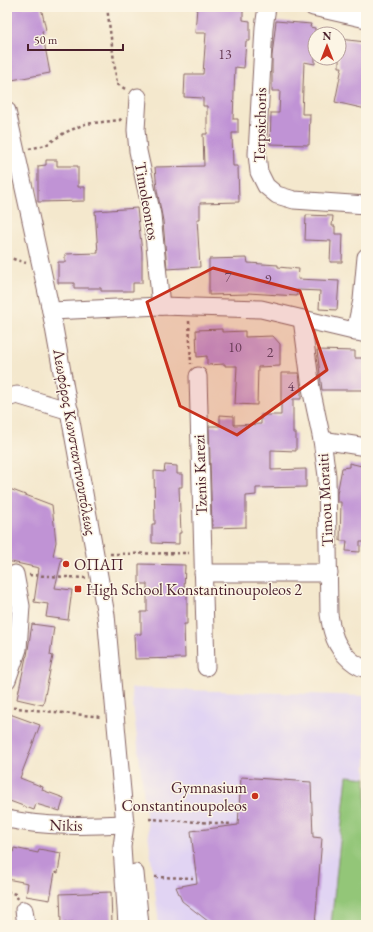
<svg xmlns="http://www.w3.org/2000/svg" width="373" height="932" font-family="'EB Garamond',serif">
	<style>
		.built { fill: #e1d4f3 }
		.green { fill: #93c678; stroke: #6e7252 }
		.building { fill: #c093d5 }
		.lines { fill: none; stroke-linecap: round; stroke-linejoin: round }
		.minor-casing { stroke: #866564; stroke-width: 19 }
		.path { stroke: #866564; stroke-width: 2.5; stroke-dasharray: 3 3; stroke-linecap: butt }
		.minor { stroke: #fff; stroke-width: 17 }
		.marked { fill: #c8321e; fill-opacity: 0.2; stroke: #c8321e; stroke-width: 3; stroke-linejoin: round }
		.poi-dot { fill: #c8321e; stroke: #fcf5e5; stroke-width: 1.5 }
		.labels { text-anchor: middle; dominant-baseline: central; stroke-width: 3; stroke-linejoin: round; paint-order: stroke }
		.number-label { font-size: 14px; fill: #683c56 }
		.street-label { font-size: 16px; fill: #4a1f2b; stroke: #fcf5e5 }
		.poi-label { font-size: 16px; fill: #4a1f2b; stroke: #fcf5e5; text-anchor: start }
	</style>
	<rect width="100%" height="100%" fill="#fcf5e5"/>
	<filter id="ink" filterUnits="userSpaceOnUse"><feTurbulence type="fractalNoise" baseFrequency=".025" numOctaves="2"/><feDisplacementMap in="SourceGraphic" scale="8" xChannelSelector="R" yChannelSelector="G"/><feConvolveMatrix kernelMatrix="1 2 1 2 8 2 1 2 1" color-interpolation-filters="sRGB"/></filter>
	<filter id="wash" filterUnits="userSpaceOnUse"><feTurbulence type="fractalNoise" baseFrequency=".012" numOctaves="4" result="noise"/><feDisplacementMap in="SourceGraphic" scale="16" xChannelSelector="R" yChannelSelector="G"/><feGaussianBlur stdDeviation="0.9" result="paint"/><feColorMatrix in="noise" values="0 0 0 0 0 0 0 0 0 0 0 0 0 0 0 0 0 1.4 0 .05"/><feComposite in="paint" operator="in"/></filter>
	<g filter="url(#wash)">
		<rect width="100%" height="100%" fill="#f4e8cd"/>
		<path class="built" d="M131 688 366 696V925H159Z"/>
		<path class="green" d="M347 776 366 778V925H331Z"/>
		<g id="blocks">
			<g class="building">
				<path d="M7 7H41L46 30 42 31 50 73 12 80 7 57Z"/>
				<path d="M197 7H243V20L250 21V41H246L244 68 235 67 233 119H238V133H232L233 166H238L239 202 200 203V219H197L200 267 167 269 163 221 157 190 155 167 204 166 203 134H207V106H203V98L184 97 185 74H203L206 33H195Z"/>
				<path d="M276 21 311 24 310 27 315 28V64L304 62 302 114H310L309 145 270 144 271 113H279L280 91H272V56Z"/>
				<path d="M339 39 366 42V109L335 102 342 67H339Z"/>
				<path d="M46 160H57V166H78V187H85V201L38 202V166L46 165Z"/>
				<path d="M137 208 142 252V283H133V291H101V288H74V283H58V262H65V254L98 253 95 211Z"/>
				<path d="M306 215 333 216 332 226H335V234H343L342 262H330L331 241 305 240Z"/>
				<path d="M247 258 248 263 278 265V267L299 269 298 279 339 281 337 310 319 309 320 291 297 290V296L248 293V294L209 295V259Z"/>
				<path d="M222 329V332L245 331V337L273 336 280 344V366L258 367 257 405 235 404 237 366H225V364L207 365V356L197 357 196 330Z"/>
				<path d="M317 350 355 351V358H366V390H322Z"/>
				<path d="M281 373H299L301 390V399H293V433H296V451L271 450V470L306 469V487L256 488V495L246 496V527L212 528 209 426H220V415L234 416V425L261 424V415H281Z"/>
				<path d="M349 463 366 467V502L363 516H366V542H360V552L346 551 347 541H340L341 502H337V494L342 468 349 467Z"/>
				<path d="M165 465 177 466V474H182V487H179L181 533H179V544L152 543V524H155L154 471 164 472Z"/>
				<path d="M7 488 52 505 56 542 53 556 62 558 55 588 72 590 68 620 46 617 48 604 34 602 39 568 7 561Z"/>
				<path d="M139 564 185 565 184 591H187V624H184L185 658 135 659 134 634H141V612H147V584H139Z"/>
				<path d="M32 624 54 627 50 655 53 656 43 705 17 699 26 657 27 656Z"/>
				<path d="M7 713 40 725 20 778 43 787 42 790 64 798 60 811 36 804 34 810 7 800Z"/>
				<path d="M241 777 311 782 313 837 322 838 315 925H213L182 901 176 887 197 883 191 831 238 825Z"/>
				<path d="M14 848 38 853 39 849 61 853 58 873 55 872 50 900 26 896 28 883 7 879V851L13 853Z"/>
				<path d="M111 892 112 925H73V922L61 923 60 894Z"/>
			</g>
		</g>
	</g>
	<g filter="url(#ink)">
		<use href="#blocks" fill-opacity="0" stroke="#866564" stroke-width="1"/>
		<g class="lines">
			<g class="minor-casing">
				<g id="minor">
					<path d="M267 7 264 27 257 154 259 172 266 186 277 195 294 200 366 205"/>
					<path d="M313 7 366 19"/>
					<path d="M138 97 136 130 138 151 152 215 161 306"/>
					<path d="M7 111 51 311 106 615 125 824 122 847 127 925"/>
					<path d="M51 311 161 306 261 309 366 334"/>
					<path d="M302 319 311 388 322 440 327 476 329 614C330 620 331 627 333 633 337 648 350 664 366 669"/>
					<path d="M355 332 362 300 366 257"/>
					<path d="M198 376 206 667"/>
					<path d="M7 398 17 395 70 411"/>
					<path d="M322 440 366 447"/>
					<path d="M203 573H329"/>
					<path d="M7 680 18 649 21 606 15 574"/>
					<path d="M7 819C46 827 85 826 125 824"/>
					<path d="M135 873 140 925"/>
					<path d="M24 910 26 925"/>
				</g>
			</g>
			<g class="path">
				<path d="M107 7 117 84 127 90"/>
				<path d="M29 149 46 145 64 133 85 124 120 120 122 117"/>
				<path d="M7 257 26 263"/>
				<path d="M189 321 191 364"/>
				<path d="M110 554 189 553"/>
				<path d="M29 575 86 578"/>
				<path d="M7 707 102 717"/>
				<path d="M149 819 233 824"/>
				<path d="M155 877 193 878"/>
				<path d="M7 891 15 894 18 899"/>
			</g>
			<use href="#minor" class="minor"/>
		</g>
	</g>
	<path class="marked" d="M213 268 300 291 327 370 237 435 180 406 147 302Z"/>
	<g class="poi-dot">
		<circle cx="66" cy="564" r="4"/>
		<rect x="74" y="585" width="8" height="8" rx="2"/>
		<circle cx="255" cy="796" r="4"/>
	</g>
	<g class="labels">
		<g class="number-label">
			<text x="225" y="54">13</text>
			<text x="228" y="277">7</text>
			<text x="268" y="279">9</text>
			<text x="235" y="347">10</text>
			<text x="270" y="352">2</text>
			<text x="291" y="386">4</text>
		</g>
		<g class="street-label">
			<text transform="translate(260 125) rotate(-89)">Terpsichoris</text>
			<text transform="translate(147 201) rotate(80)">Timoleontos</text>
			<text transform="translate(75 442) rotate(80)">Λεωφόρος Κωνσταντινουπόλεως</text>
			<text transform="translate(200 475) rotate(-92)">Tzenis Karezi</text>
			<text transform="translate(325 500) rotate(-93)">Timou Moraiti</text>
			<text transform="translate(66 825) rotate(1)">Nikis</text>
		</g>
		<g class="poi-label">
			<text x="74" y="564">ΟΠΑΠ</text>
			<text x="86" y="589">High School Konstantinoupoleos 2</text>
			<text x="247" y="787" text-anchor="end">Gymnasium<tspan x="247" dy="18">Constantinoupoleos</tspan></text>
		</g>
	</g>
	<rect width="373" height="932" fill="none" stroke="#fcf5e5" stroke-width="24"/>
	<g transform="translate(327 46)"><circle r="19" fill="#fcf5e5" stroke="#b59f9b"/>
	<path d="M0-3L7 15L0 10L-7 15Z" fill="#c8321e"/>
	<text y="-6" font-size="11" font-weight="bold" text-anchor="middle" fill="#4a1f2b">N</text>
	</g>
	<path d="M28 44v6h95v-6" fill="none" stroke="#4a1f2b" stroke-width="2"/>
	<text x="34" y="44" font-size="12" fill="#4a1f2b" stroke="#fcf5e5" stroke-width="3" paint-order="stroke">50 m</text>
</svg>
